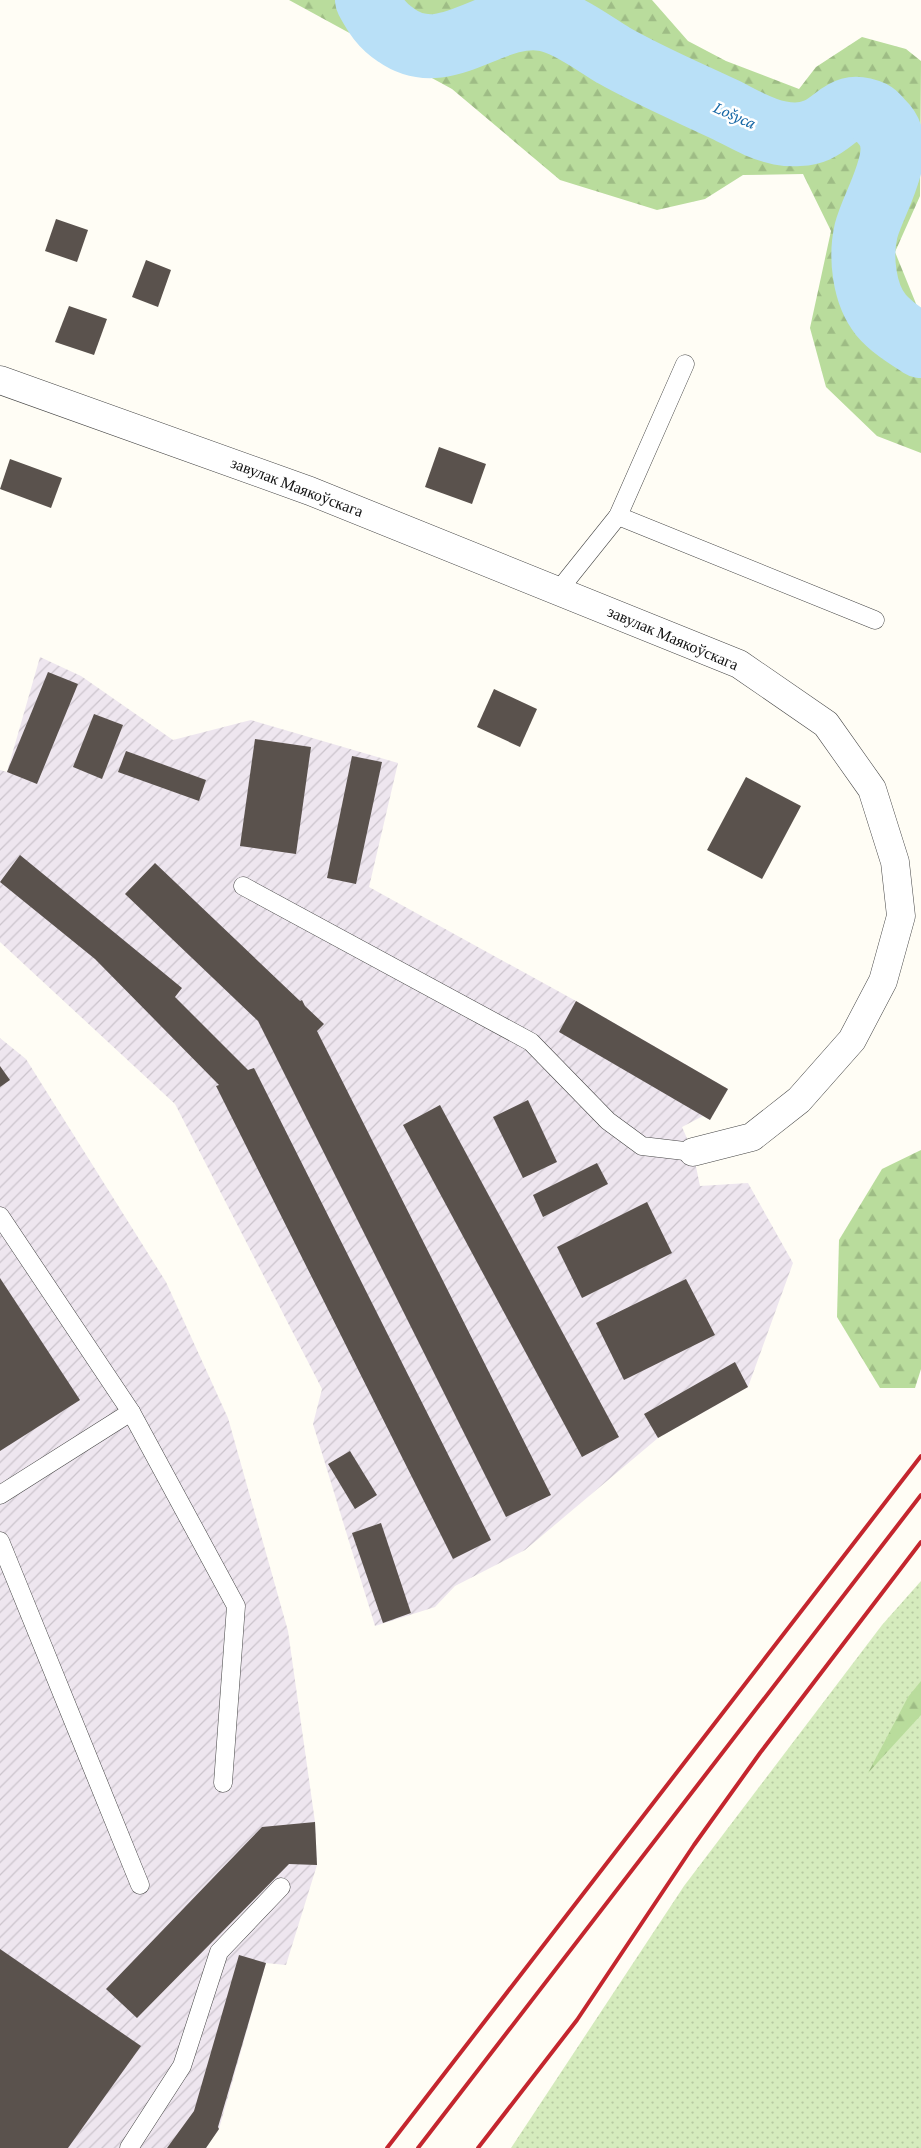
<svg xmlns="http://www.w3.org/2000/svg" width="921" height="2148" font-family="'Crimson Pro',serif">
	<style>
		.industrial { fill: url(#industrial-furrows) }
		.grass { fill: url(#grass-dots) }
		.forest { fill: url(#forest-firs) }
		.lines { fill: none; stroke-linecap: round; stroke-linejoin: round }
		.river { stroke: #b9e0f7; stroke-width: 64 }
		.building { fill: #5a524d }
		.lane-casing { stroke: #444; stroke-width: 19 }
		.street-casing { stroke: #444; stroke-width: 29 }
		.lane { stroke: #fff; stroke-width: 18 }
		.street { stroke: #fff; stroke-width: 28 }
		.rail { stroke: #c4262e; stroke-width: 4 }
		.labels { text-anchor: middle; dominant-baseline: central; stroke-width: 5; stroke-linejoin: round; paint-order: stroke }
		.street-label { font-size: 16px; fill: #111; stroke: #fff }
		.water-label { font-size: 18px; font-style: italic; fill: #1768a6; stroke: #fff }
	</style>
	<defs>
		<pattern id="industrial-furrows" width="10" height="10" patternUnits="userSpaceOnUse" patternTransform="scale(1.25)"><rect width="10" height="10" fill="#eee6ef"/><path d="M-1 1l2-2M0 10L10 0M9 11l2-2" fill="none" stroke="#cbc4cc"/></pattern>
		<pattern id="grass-dots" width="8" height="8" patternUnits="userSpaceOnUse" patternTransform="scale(1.25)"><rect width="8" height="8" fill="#d5ebbd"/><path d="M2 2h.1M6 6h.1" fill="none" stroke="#b6c8a1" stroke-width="1.8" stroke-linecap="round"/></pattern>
		<pattern id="forest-firs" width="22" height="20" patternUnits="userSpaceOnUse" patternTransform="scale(1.25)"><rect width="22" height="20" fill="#b9dc9c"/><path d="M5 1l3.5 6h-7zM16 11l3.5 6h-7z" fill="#9ebc85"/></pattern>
	</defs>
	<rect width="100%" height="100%" fill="#fffdf5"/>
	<g class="industrial">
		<path d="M40 657 81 676 173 740 251 720 398 763 369 887 576 1001 728 1089 710 1120 703 1116 682 1127 693 1152 700 1186 748 1183 793 1263 748 1387 658 1438 525 1550 455 1586 435 1607 375 1626 313 1424 322 1389 175 1104 0 942V770L7 772Z"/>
		<path d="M0 1038 26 1059 166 1282 228 1418 288 1631 315 1822 317 1865 286 1965 266 1963 219 2129 206 2148H0Z"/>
	</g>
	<path class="grass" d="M921 1581V2148H511L684 1886 882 1625Z"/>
	<g class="forest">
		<path d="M289 0H652L688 41 726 61 799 89 816 67 862 37 906 49 921 61 920 196 895 252 921 316V453L877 436 826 387 810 328 831 231 803 174 743 175 705 199 657 210 560 180 452 89Z"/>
		<path d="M921 1150V1369L915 1388H880L837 1317 839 1240 882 1169Z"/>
		<path d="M921 1681V1715L868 1773 908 1697Z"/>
	</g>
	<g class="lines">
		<path class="river" d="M367 0C375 15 382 26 396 35 445 70 491 11 543 19 566 22 593 43 613 55 650 76 688 92 726 110 744 119 760 129 780 133 791 135 806 135 817 130 839 120 844 100 873 113 877 115 879 119 882 122 910 149 874 200 866 231 860 257 864 294 881 315 892 328 907 337 921 346"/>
	</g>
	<g class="building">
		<path d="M56 219 88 230 77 262 45 251Z"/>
		<path d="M146 260 171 270 158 307 132 297Z"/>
		<path d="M69 306 107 319 94 355 55 342Z"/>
		<path d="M439 447 486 464 472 504 425 487Z"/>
		<path d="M10 459 62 478 51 508 0 489Z"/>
		<path d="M48 672 78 684 37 784 7 772Z"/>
		<path d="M494 689 537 709 520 747 477 727Z"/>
		<path d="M94 714 123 725 102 779 73 767Z"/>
		<path d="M255 739 311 747 296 854 240 846Z"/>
		<path d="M126 751 206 780 199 801 118 772Z"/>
		<path d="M352 756 382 762 356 884 327 878Z"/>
		<path d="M746 777 801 806 762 879 707 850Z"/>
		<path d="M20 855 182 988 175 997 248 1070 254 1068 491 1540 453 1559 216 1086 219 1085 95 959 0 882Z"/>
		<path d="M155 863 300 1001 302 1000 305 1006 324 1024 317 1031 551 1495 506 1517 258 1021 125 894Z"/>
		<path d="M576 1001 728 1089 710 1120 559 1032Z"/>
		<path d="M0 1066 10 1080 0 1087Z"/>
		<path d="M528 1100 557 1162 523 1178 493 1117Z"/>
		<path d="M440 1105 619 1437 582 1457 403 1125Z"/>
		<path d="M597 1163 608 1184 543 1217 533 1195Z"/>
		<path d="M647 1202 672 1253 582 1298 557 1247Z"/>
		<path d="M0 1278 80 1400 0 1451Z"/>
		<path d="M686 1279 715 1335 624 1380 596 1323Z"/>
		<path d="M735 1362 748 1387 658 1438 644 1414Z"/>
		<path d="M350 1451 377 1495 355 1509 328 1464Z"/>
		<path d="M381 1523 411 1613 383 1623 352 1533Z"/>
		<path d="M315 1822 317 1865 289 1864 137 2018 106 1989 262 1827Z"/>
		<path d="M0 1949 141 2046 68 2148H0Z"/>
		<path d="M239 1955 266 1963 218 2127 219 2129 206 2148H167L194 2111Z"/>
	</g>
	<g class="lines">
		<g class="lane-casing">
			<g id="lane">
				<path d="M618 516 875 620"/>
				<path d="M558 591 618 516 685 364"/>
				<path d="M243 886 531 1042 608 1121 642 1146 693 1152"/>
				<path d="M0 1216 131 1412 236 1606 223 1783"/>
				<path d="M0 1495 131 1412"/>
				<path d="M0 1541 140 1885"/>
				<path d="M129 2148 182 2066 219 1952 281 1887"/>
			</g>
		</g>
		<g class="street-casing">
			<path id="street" d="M0 380 310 491 739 664 826 724 872 789 895 862 901 916 883 981 852 1040 799 1100 752 1137 693 1152"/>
		</g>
		<use href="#lane" class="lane"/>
		<use href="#street" class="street"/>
		<g class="rail">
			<path d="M387 2148 921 1456"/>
			<path d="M418 2148 921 1495"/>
			<path d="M478 2148 577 2020 694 1845 760 1753 921 1542"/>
		</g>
	</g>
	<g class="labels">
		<g class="street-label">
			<text transform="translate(297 487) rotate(21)">завулак Маякоўскага</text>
			<text transform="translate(673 638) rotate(23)">завулак Маякоўскага</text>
		</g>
		<g class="water-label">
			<text transform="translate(735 115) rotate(24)">Lošyca</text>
		</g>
	</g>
</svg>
